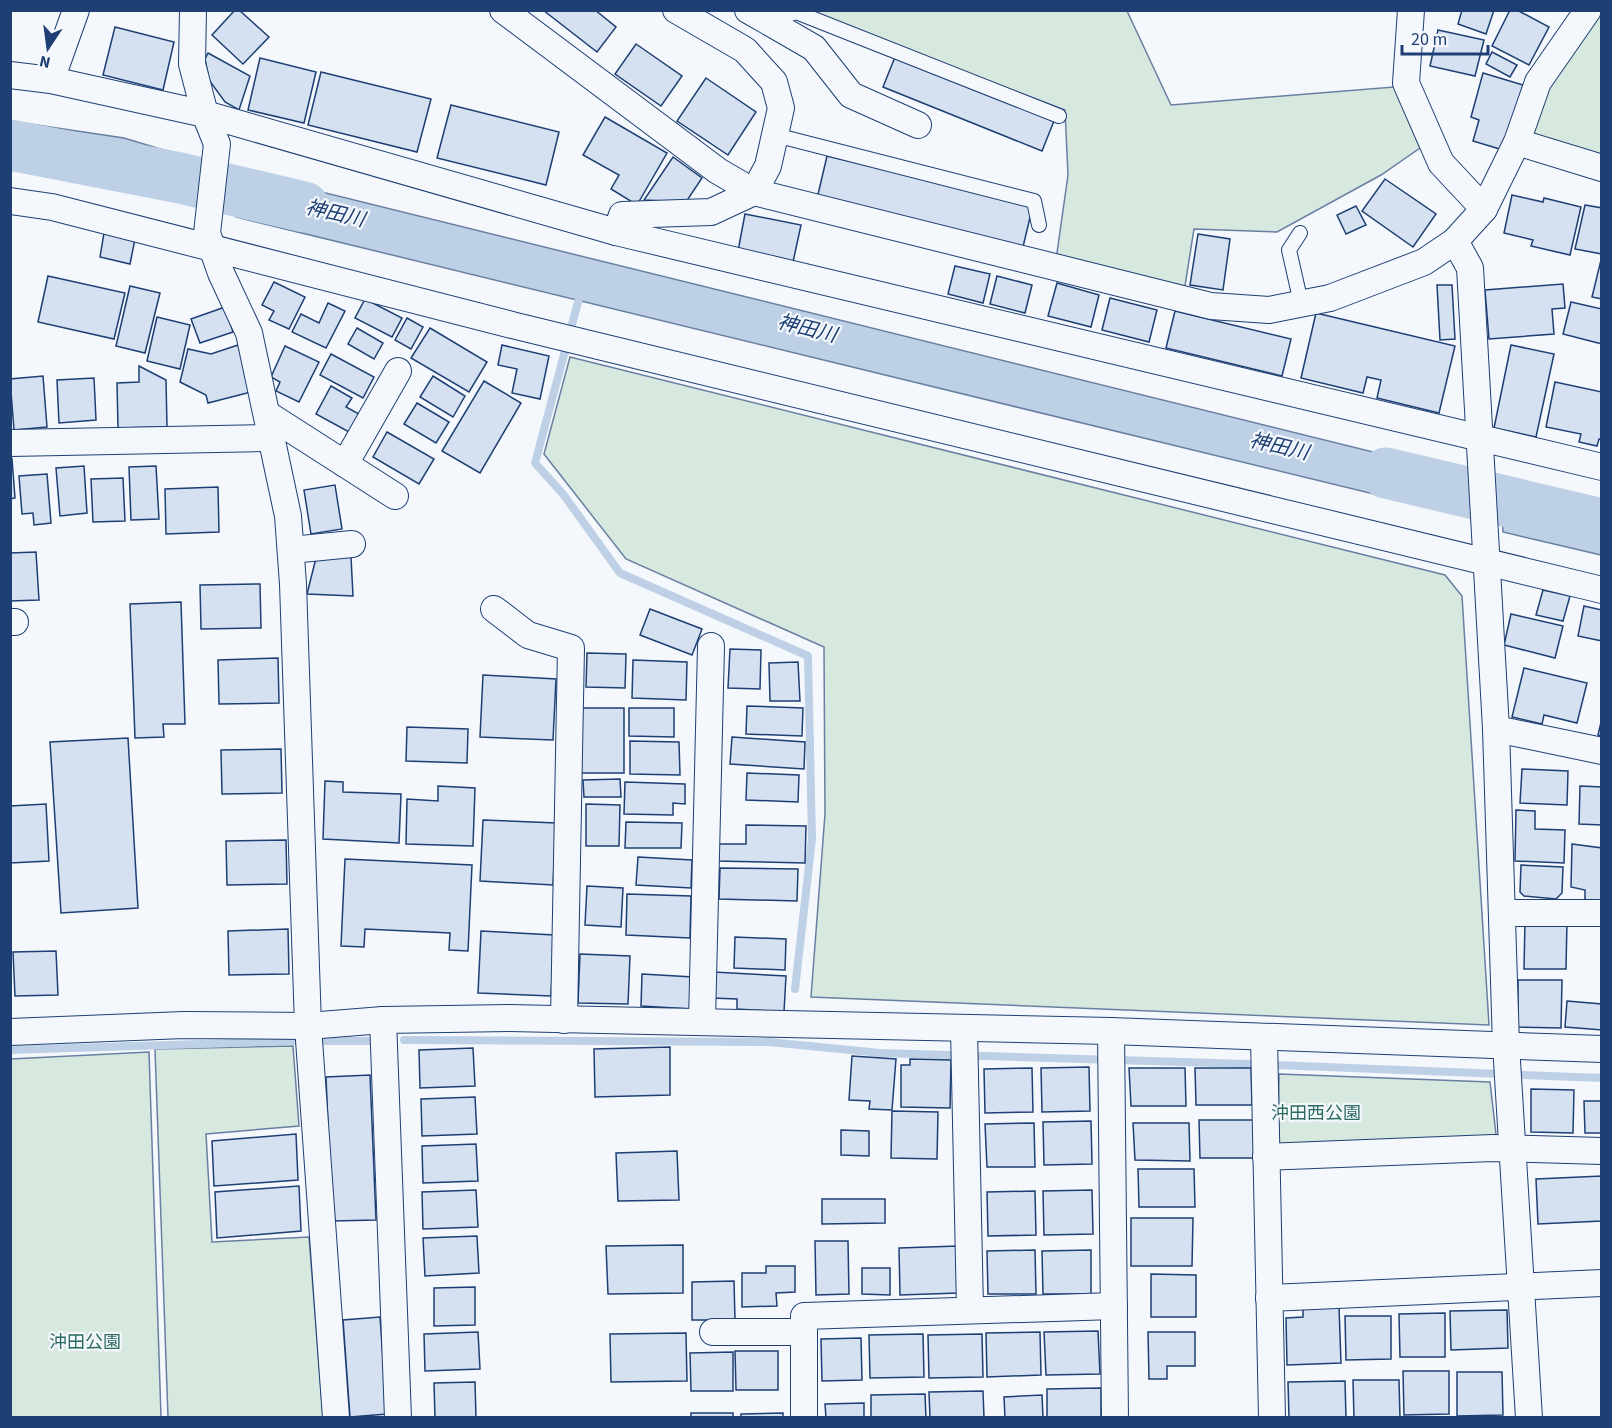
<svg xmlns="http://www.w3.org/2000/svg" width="1612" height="1428" font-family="'Source Sans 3','Noto Sans JP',sans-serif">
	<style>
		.green { fill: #d7e8df; stroke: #687fa3; stroke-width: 1.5 }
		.water { fill: #bed0e5; stroke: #687fa3; stroke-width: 1.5 }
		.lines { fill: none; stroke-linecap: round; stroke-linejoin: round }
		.stream { stroke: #bed0e5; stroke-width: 8 }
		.river { stroke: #bed0e5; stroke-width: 51 }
		.building { fill: #d5e0f0; stroke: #1d3f73; stroke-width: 1.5 }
		.service-casing { stroke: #1d3f73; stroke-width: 16 }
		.minor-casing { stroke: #1d3f73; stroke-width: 28 }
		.service { stroke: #f4f7fb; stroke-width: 14 }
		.minor { stroke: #f4f7fb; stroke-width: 26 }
		.labels { text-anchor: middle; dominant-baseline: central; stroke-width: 4.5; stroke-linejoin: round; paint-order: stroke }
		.park-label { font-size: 18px; fill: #2c6c60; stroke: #f4f7fb }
		.water-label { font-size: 20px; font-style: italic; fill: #1d3f73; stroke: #f4f7fb }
	</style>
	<rect width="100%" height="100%" fill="#f4f7fb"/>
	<g class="green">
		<path d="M806 11H1127L1171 105 1394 87 1420 148 1381 175 1277 232 1194 229 1184 292 1056 260 1068 175 1065 110Z"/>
		<path d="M1600 11H1601V158L1527 136 1556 68Z"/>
		<path d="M570 357 1445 575 1462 596 1489 1025 811 997 825 814 824 647 626 559 544 454Z"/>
		<path d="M293 1046 299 1126 206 1134 212 1242 309 1237 323 1417H168L155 1049Z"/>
		<path d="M149 1052 161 1417H11V1059Z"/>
		<path d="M1279 1074 1490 1082 1497 1143 1278 1150Z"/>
	</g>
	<g class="water">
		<path d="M10 121 124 138 187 157 188 198 11 161Z"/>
		<path d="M237 171 1454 472 1456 514 236 217Z"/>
		<path d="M1501 483 1601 507V555L1503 532Z"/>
	</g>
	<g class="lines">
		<g class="stream">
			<path d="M581 291 535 463 563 494 620 573 808 656 812 839 795 989"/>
			<path d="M404 1040 769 1042 880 1053 1249 1064 1602 1078"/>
			<path d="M318 1041H372"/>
			<path d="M10 1050 295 1041"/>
		</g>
		<g class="river">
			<path d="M10 145 180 178 304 207"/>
			<path d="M1386 473 1602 524"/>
		</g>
	</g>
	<g class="building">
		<path d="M235 10H239L269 37 243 64 212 35Z"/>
		<path d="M543 10H595L616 27 597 52Z"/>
		<path d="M1462 10H1494L1486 34 1458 24Z"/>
		<path d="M1510 10H1517L1549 27 1529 65 1492 46Z"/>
		<path d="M115 27 174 42 163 90 103 75Z"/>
		<path d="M1438 30 1484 40 1475 76 1430 66Z"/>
		<path d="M636 44 682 76 661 106 615 74Z"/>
		<path d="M1492 52 1517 65 1510 77 1486 64Z"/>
		<path d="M208 53 250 76 239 110 225 102 209 80 205 59Z"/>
		<path d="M895 57 1054 121 1042 151 883 87Z"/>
		<path d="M260 58 316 72 304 123 248 110Z"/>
		<path d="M321 72 431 99 417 152 308 125Z"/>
		<path d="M1483 73 1523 85 1503 150 1473 141 1479 120 1471 117Z"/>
		<path d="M706 78 756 112 728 155 677 121Z"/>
		<path d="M451 105 559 132 546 185 437 158Z"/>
		<path d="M605 117 667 153 637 205 611 189 619 175 583 155Z"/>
		<path d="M827 156 1033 205 1022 251 816 203Z"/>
		<path d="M673 157 702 178 686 202 644 200Z"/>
		<path d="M1385 179 1436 214 1413 247 1362 211Z"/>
		<path d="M1512 195 1543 202 1544 198 1581 207 1570 255 1531 246 1533 240 1504 233Z"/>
		<path d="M1585 205 1602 208V254L1575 249Z"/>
		<path d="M1356 206 1366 225 1346 234 1337 215Z"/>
		<path d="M745 214 801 225 793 262 738 251Z"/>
		<path d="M104 233 135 239 130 264 100 257Z"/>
		<path d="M1198 234 1230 239 1223 290 1190 285Z"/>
		<path d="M1601 260H1602V299L1592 297Z"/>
		<path d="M955 266 990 274 983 303 948 294Z"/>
		<path d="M48 276 125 293 114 339 38 322Z"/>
		<path d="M997 276 1032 285 1025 313 990 304Z"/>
		<path d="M274 282 305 297 289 329 269 320 274 311 262 305Z"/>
		<path d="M1057 283 1099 295 1091 327 1048 316Z"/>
		<path d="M1563 284 1565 308 1552 309 1554 334 1489 339 1485 290Z"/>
		<path d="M1437 285H1452L1455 339 1440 340Z"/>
		<path d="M130 286 160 293 145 353 116 346Z"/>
		<path d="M1110 298 1157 310 1149 342 1102 330Z"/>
		<path d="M365 299 402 318 392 337 355 318Z"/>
		<path d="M1571 302 1602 309V344L1563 334Z"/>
		<path d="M328 303 345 311 326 348 292 332 301 314 319 323Z"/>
		<path d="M225 307 233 332 200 343 191 319Z"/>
		<path d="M1175 311 1291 339 1282 376 1166 348Z"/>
		<path d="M1316 313 1455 346 1439 413 1377 398 1381 380 1367 377 1363 393 1301 378Z"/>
		<path d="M157 317 190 325 180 369 147 361Z"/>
		<path d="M407 318 423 327 411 349 395 340Z"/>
		<path d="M357 328 383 343 374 359 348 344Z"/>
		<path d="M430 328 487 362 469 392 411 358Z"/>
		<path d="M238 345 251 392 208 403 206 395 180 382 188 349 211 354Z"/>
		<path d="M502 345 549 356 540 399 512 393 517 369 498 365Z"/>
		<path d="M1511 345 1554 354 1536 437 1494 428Z"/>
		<path d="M285 346 319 362 299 402 276 391 280 382 271 377Z"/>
		<path d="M331 354 374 377 363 398 320 375Z"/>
		<path d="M139 366 166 380 167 427 118 428 117 383 139 382Z"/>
		<path d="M43 376 47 427 14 430 10 379Z"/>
		<path d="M433 376 465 396 453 417 420 397Z"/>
		<path d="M94 378 96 420 59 423 57 380Z"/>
		<path d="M484 381 521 403 480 473 442 451Z"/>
		<path d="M1555 382 1602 392V440L1599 439 1597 446 1579 442 1581 434 1546 427Z"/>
		<path d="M331 386 352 398 346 407 359 414 349 432 316 414Z"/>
		<path d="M417 403 449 422 436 443 404 424Z"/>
		<path d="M387 432 434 459 419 484 373 457Z"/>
		<path d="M12 459 15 498 10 499V460Z"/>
		<path d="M84 466 87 513 60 516 56 468Z"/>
		<path d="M156 466 159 519 131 520 129 467Z"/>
		<path d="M47 474 51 523 34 525 33 513 22 514 19 476Z"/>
		<path d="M123 478 125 521 93 522 91 479Z"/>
		<path d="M335 485 342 529 311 534 304 490Z"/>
		<path d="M218 487 219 532 166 534 165 489Z"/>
		<path d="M36 552 39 600 10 601V553Z"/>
		<path d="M351 557 353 596 307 594 316 558Z"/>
		<path d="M260 584 261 628 201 629 200 585Z"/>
		<path d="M1543 590 1570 596 1563 621 1536 615Z"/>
		<path d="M181 602 185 724H163L164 737 135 738 130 604Z"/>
		<path d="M1584 606 1602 610V641L1578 636Z"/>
		<path d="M650 609 702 629 692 655 640 635Z"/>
		<path d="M1511 614 1563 626 1555 658 1504 645Z"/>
		<path d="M730 649 761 650 760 689 728 688Z"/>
		<path d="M587 653 626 654 625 688 586 687Z"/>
		<path d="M278 658 279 703 219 704 218 660Z"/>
		<path d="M633 660 687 662 686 700 632 698Z"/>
		<path d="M798 662 800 701H770L769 663Z"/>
		<path d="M1524 668 1587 683 1577 723 1544 715 1542 724 1512 717Z"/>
		<path d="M483 675 556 679 553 740 480 737Z"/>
		<path d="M747 706 803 708 802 736 746 734Z"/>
		<path d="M581 708H624V773H580Z"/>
		<path d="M629 708H674V737L629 736Z"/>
		<path d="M1602 718V736L1598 735Z"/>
		<path d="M407 727 468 729 467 763 406 761Z"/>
		<path d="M732 737 805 742 804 769 730 764Z"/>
		<path d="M128 738 138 908 61 913 50 742Z"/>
		<path d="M630 741 679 742 680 775 630 774Z"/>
		<path d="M281 749 282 793 222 794 221 750Z"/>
		<path d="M1522 769 1568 771 1567 805 1520 803Z"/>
		<path d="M747 773 799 775 798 802 746 800Z"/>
		<path d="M620 779 621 797H584L583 780Z"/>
		<path d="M325 781 343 782V792L401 794 399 843 323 839Z"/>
		<path d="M625 782 685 784V804L673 803V815L624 814Z"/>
		<path d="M438 786 475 788 473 846 406 844 407 799 438 801Z"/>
		<path d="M1580 786 1602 787V825L1579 824Z"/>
		<path d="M46 804 49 861 10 863V806Z"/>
		<path d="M586 804 620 805 619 846H586Z"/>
		<path d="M1516 810 1535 811V829L1565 830 1564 863 1515 861Z"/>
		<path d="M483 820 556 823 553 885 480 881Z"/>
		<path d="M626 822 682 823 681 848H625Z"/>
		<path d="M746 825 806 826 805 863 716 861V844H746Z"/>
		<path d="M286 840 287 884 227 885 226 841Z"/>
		<path d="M1572 844 1602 848V903H1585V890L1571 887Z"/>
		<path d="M638 857 692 860 691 888 636 885Z"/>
		<path d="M345 859 472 865 468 951 449 950 450 933 365 929 364 947 341 946Z"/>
		<path d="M1521 865 1563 867 1562 893 1556 899 1524 896 1520 892Z"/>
		<path d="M720 868 798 869 797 901 719 899Z"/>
		<path d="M587 886 623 888 621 927 585 925Z"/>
		<path d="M627 894 691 896 690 938 626 935Z"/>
		<path d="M1525 921H1567L1566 969H1524Z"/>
		<path d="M288 929 289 974 229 975 228 931Z"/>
		<path d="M481 931 554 935 551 996 478 993Z"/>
		<path d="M735 937 786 939 785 970 734 968Z"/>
		<path d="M56 951 58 995 15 996 13 952Z"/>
		<path d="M580 954 630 956 628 1004 578 1003Z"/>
		<path d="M713 972 786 976 784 1012 737 1009V999L712 998Z"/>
		<path d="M642 974 693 977 692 1009 641 1006Z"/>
		<path d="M1518 980H1562L1561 1028 1518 1027Z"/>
		<path d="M1567 1001 1602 1004V1030L1565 1027Z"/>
		<path d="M670 1047V1095L595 1097 594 1049Z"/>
		<path d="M473 1048 475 1086 420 1088 419 1050Z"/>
		<path d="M852 1056 896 1059 892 1110 869 1109 870 1101 849 1100Z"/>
		<path d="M910 1059 951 1060 950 1108 901 1107V1065H910Z"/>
		<path d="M1089 1067 1090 1111 1042 1112 1041 1068Z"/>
		<path d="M1032 1068 1033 1112 985 1113 984 1069Z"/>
		<path d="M1129 1068H1185L1186 1106H1131Z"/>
		<path d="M1195 1068H1251L1252 1105H1196Z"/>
		<path d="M370 1075 376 1220 332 1221 326 1077Z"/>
		<path d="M1531 1089 1574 1090 1573 1133 1531 1132Z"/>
		<path d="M475 1097 477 1134 422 1136 421 1099Z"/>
		<path d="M1584 1101H1602V1133H1585Z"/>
		<path d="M892 1111 938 1112 937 1159 891 1158Z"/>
		<path d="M1199 1120H1255L1256 1158H1200Z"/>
		<path d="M1091 1121 1092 1164 1044 1165 1043 1122Z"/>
		<path d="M1034 1123 1035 1167H987L985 1124Z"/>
		<path d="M1133 1123H1189L1190 1161 1135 1160Z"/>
		<path d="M841 1130 869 1131V1156L841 1155Z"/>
		<path d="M296 1134 298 1180 214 1186 212 1141Z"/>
		<path d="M476 1144 478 1181 423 1183 422 1146Z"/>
		<path d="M677 1151 679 1200 618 1201 616 1153Z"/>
		<path d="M1138 1169H1194L1195 1207H1139Z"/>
		<path d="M1602 1176V1221L1538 1224 1536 1179Z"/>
		<path d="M299 1186 301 1231 217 1238 215 1192Z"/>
		<path d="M476 1190 478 1227 423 1229 422 1192Z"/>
		<path d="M1092 1190 1093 1234 1044 1235 1043 1191Z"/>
		<path d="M1035 1191 1036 1235 988 1236 987 1192Z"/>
		<path d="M822 1199H885V1223L822 1224Z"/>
		<path d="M1131 1218H1193L1192 1266H1131Z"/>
		<path d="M477 1236 479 1273 425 1276 423 1238Z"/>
		<path d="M815 1241H848L849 1294 816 1295Z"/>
		<path d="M683 1245V1293L608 1294 606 1246Z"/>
		<path d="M958 1246 959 1293 900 1295 899 1248Z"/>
		<path d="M1035 1250 1036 1294H988L987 1251Z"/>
		<path d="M1091 1250V1294H1043L1042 1251Z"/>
		<path d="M766 1266H795V1292L776 1293 777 1306 742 1307V1273H766Z"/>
		<path d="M862 1268H890V1295L862 1294Z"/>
		<path d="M1151 1274 1196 1275V1317H1151Z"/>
		<path d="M734 1281 735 1320H692V1282Z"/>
		<path d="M475 1287V1325L434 1326V1288Z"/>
		<path d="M1339 1307 1341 1363 1287 1365 1286 1318 1303 1317V1308Z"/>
		<path d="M1507 1310 1508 1348 1451 1350 1450 1311Z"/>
		<path d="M1445 1313V1357H1400L1399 1314Z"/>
		<path d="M1345 1316H1391V1359L1346 1360Z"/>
		<path d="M380 1317 387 1414 350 1417 343 1320Z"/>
		<path d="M1098 1331 1100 1374 1046 1375 1044 1332Z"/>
		<path d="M478 1332 480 1369 425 1371 424 1334Z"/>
		<path d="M1040 1332 1041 1375 987 1377 986 1333Z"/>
		<path d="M1148 1332H1195V1366H1167V1379H1149Z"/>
		<path d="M686 1333 687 1381 611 1382 610 1334Z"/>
		<path d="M923 1334 924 1377 870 1378 869 1335Z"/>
		<path d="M982 1334 983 1377 929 1378 928 1335Z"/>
		<path d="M861 1338 862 1380 822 1381 821 1339Z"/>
		<path d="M735 1351H778V1390H736Z"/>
		<path d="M733 1352V1391H691L690 1353Z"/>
		<path d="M1403 1371H1449V1414L1404 1415Z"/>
		<path d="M1457 1372H1502L1503 1415 1457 1416Z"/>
		<path d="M1353 1380H1399L1400 1418H1354Z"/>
		<path d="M1345 1381 1346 1418H1289L1288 1382Z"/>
		<path d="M475 1382 476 1418H435L434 1383Z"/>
		<path d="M1101 1388V1418H1047V1389Z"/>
		<path d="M983 1391 984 1418H930L929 1392Z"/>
		<path d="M925 1394 926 1418H871V1395Z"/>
		<path d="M1042 1395 1043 1418H1005L1004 1397Z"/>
		<path d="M864 1403V1418H826L825 1404Z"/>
		<rect x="691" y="1413" width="42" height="5"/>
		<path d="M783 1413V1418H741V1414Z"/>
	</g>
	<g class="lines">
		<g class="service-casing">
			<g id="service">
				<path d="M769 21 796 12 1059 116"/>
				<path d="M775 135 1034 201 1039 225"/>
				<path d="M1300 233 1289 250 1301 303"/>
			</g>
		</g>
		<g class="minor-casing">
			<g id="minor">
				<path d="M193 10 192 64 205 114 217 144 207 233 221 273 249 333 288 516 293 584 308 1026 336 1418"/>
				<path d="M503 10 718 171 754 192 1211 306 1269 310 1330 298 1424 262 1455 241 1484 209 1517 142 1538 82 1588 10"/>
				<path d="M748 10 814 48 851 95 918 125"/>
				<path d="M1411 10 1406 83 1441 163 1484 209"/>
				<path d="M10 75 51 80 205 114 616 232 1602 467"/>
				<path d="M51 80 76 10"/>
				<path d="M1517 142 1602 168"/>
				<path d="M10 201 52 207 516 326 1602 590"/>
				<path d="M616 232 622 215 711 212 754 192 768 166 781 108 774 82 745 50 676 10"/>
				<path d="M1455 241 1470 268 1496 729 1506 1045 1529 1418"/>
				<path d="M267 414 395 496"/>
				<path d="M10 443 272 438"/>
				<path d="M345 464 398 371"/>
				<path d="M291 550 352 544"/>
				<path d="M494 609 528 635 571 648 564 1020"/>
				<path d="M10 622H15"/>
				<path d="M1496 729 1602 751"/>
				<path d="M1502 913H1602"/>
				<path d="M383 1020 398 1418"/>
				<path d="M702 1022 711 646"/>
				<path d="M964 1029 970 1309"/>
				<path d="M1111 1031 1115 1418"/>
				<path d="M10 1032 184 1025 308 1026 383 1020 509 1018 1111 1031 1602 1049"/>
				<path d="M1264 1038 1272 1418"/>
				<path d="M1266 1157 1493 1148 1602 1151"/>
				<path d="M1269 1298 1602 1283"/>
				<path d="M713 1332H804"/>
				<path d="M804 1418V1316L1114 1306"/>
			</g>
		</g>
		<use href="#service" class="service"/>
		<use href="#minor" class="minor"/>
	</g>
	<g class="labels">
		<g class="park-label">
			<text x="1316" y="1113">沖田西公園</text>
			<text x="85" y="1342">沖田公園</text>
		</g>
		<g class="water-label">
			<text transform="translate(335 214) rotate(13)">神田川</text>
			<text transform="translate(807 329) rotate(14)">神田川</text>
			<text transform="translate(1279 447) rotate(13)">神田川</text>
		</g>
	</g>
	<rect width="1612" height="1428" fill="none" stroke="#1d3f73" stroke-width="24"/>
	<g transform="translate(48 48) rotate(193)" stroke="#f4f7fb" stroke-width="4.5" paint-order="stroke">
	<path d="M0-4.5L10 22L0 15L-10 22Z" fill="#1d3f73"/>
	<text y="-9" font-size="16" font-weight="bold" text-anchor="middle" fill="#1d3f73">N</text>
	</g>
	<path d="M1402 45v9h86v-9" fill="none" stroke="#1d3f73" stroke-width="3"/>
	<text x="1411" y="45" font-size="18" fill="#1d3f73" stroke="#f4f7fb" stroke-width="4.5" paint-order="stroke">20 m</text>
</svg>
